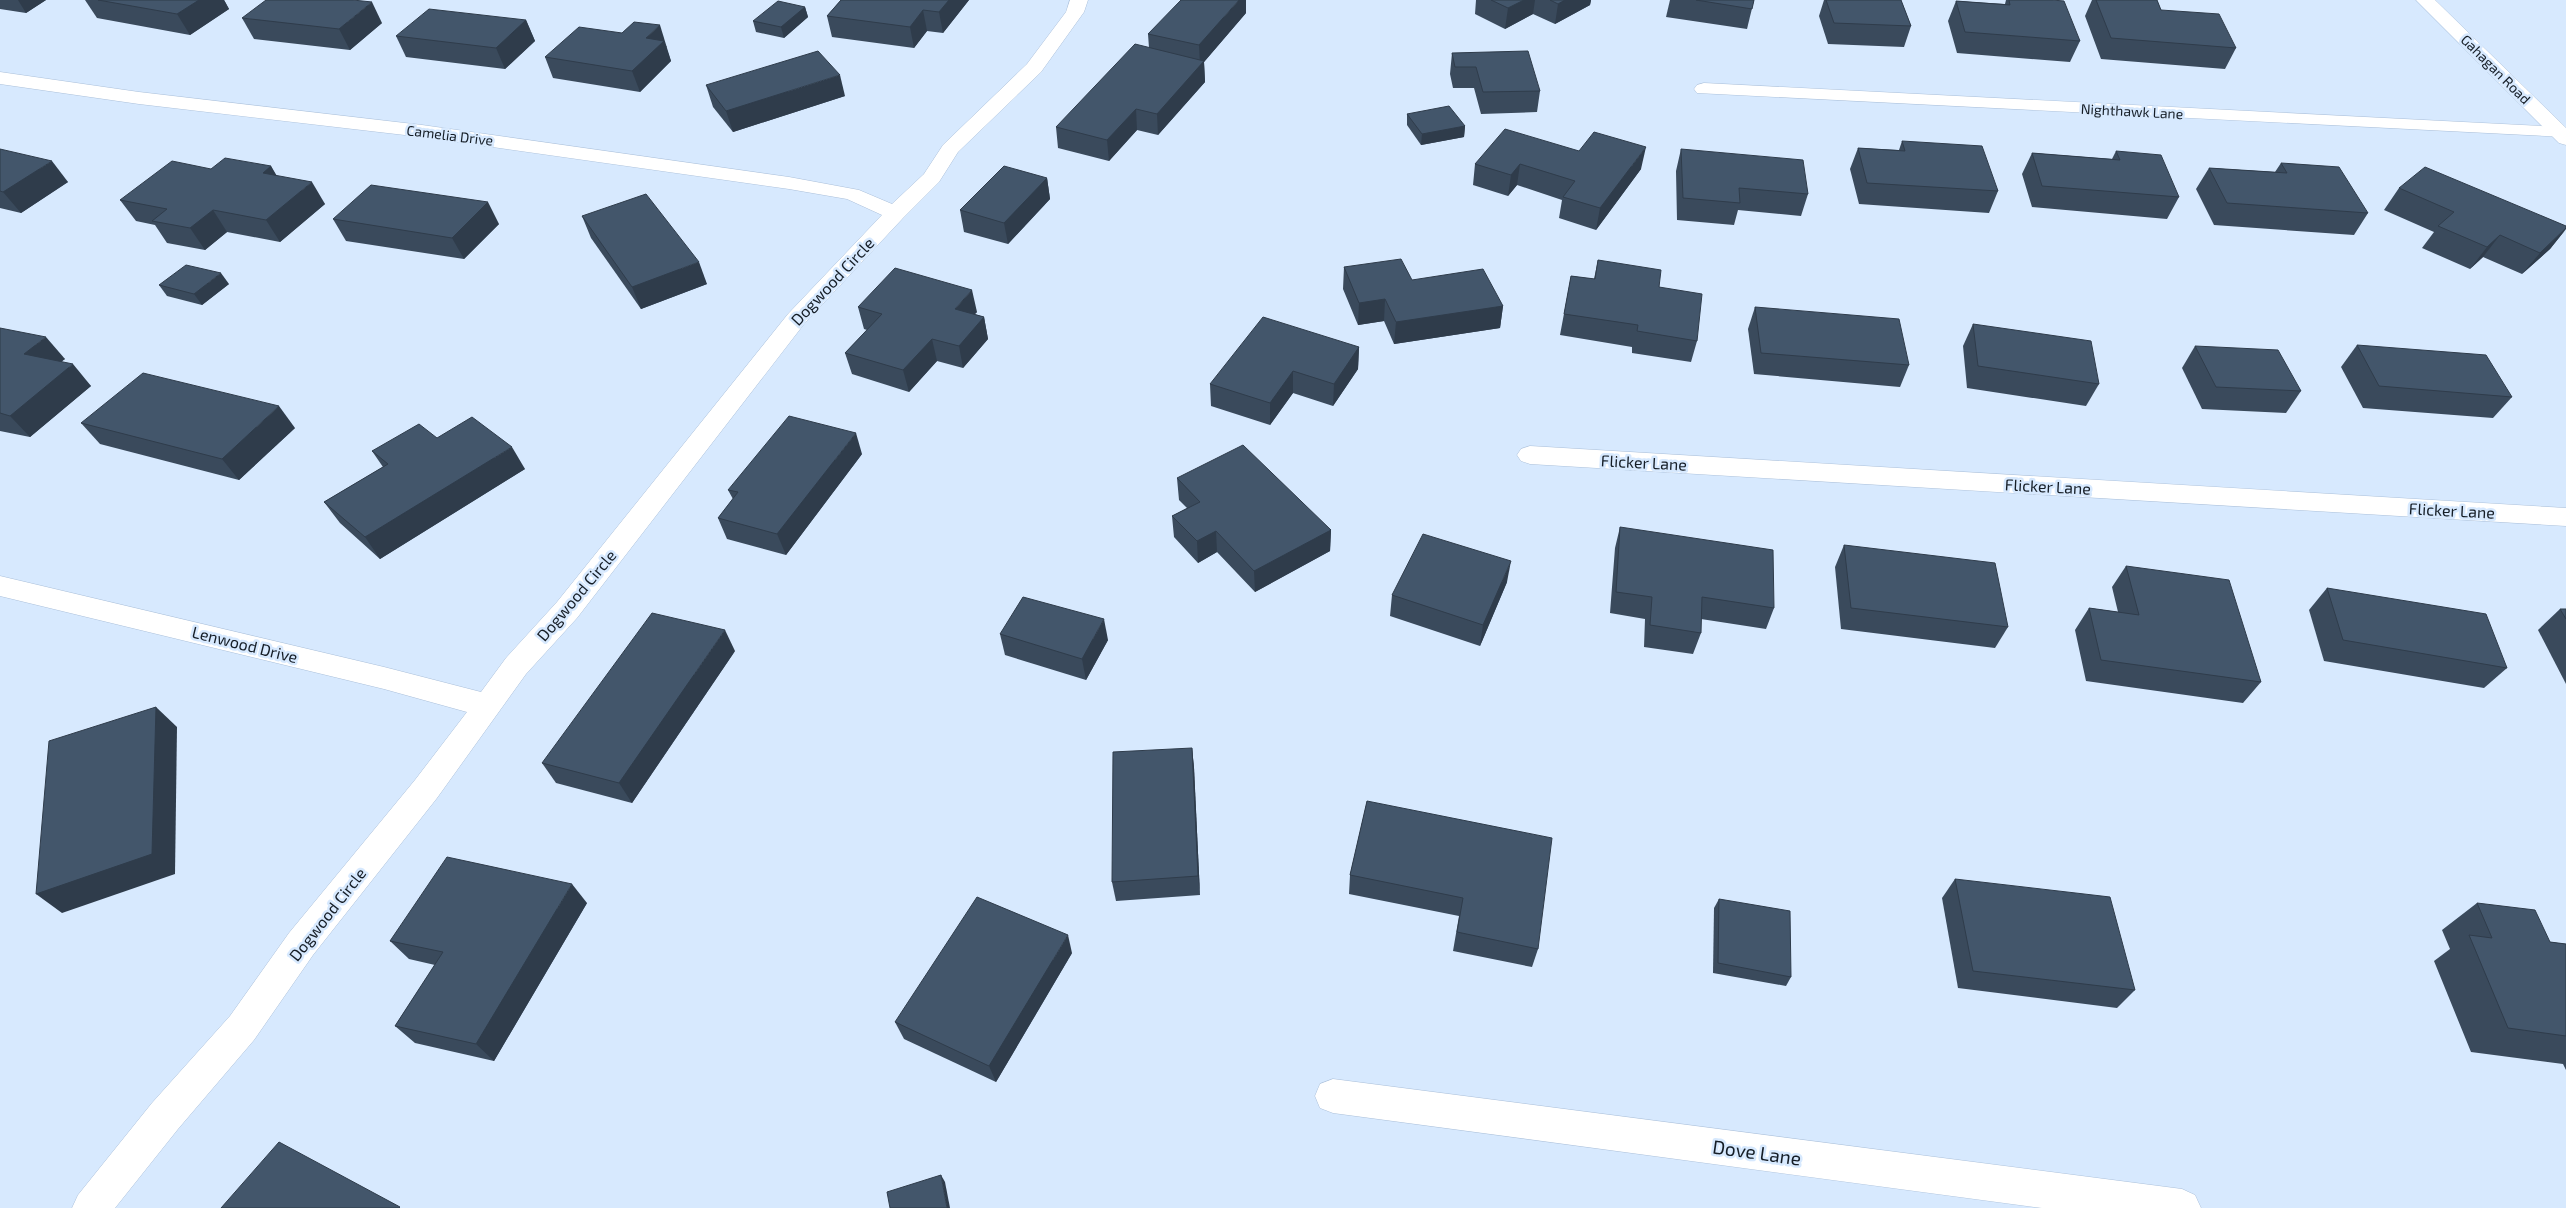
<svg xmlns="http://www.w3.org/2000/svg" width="2566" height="1208" font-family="'Exo 2',sans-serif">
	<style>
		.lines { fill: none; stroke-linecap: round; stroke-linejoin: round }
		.minor-casing { stroke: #abc0da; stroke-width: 1 }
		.tertiary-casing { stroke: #abc0da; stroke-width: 1 }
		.minor { fill: #fff; fill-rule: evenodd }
		.tertiary { fill: #fff; fill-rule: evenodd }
		.wall { fill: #3a4a5c }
		.shaded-wall { fill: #2f3c4b }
		.building { fill: #43566b; stroke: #2f3c4b }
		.labels { text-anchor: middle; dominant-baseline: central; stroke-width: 5; stroke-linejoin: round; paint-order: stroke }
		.far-street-label { font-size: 14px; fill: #151d26; stroke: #d7e9fe }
		.street-label { font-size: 16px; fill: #151d26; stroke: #d7e9fe }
		.near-street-label { font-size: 19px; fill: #151d26; stroke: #d7e9fe }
	</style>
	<rect width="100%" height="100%" fill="#d7e9fe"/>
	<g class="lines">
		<g class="minor-casing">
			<g id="minor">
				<path d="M1070 0H1088L1084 12 1041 72 958 152 939 182 903 218 804 324 577 618 526 674 437 798 313 955 254 1040 178 1129 115 1208H72L78 1195 152 1103 230 1016 289 933 415 780 467 712 384 689 0 596V576L384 667 481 692 506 658 557 602 788 314 882 215 847 199 789 189 422 137 139 104 0 84V72L139 92 422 125 789 177 859 190 892 204 924 174 943 145 1027 64 1066 12Z"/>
				<path d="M1704 83 2560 127 2566 129V137L1697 93 1694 89 1697 85Z"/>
				<path d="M1530 446 2566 508V526L1530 464 1521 461 1517 455 1521 449Z"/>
				<path d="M1333 1079 2182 1189 2195 1195 2201 1208H2042L1333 1113 1320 1108 1315 1096 1320 1084Z"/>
			</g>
		</g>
		<g class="tertiary-casing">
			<path id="tertiary" d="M2416 0H2435L2566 128V145L2559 143Z"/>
		</g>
		<use href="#minor" class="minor"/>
		<use href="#tertiary" class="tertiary"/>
	</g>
	<g class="wall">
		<path d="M0 0H46L26 13 0 9Z"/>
		<path d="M85 0H224L229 9 190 35 97 18Z"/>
		<path d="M841 0H969L943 33 927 31 914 48 832 37 827 16Z"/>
		<path d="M1476 0H1591L1590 5 1555 24 1533 14 1505 29 1475 14Z"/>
		<path d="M1670 0H1754L1747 29 1666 17Z"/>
		<path d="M1824 0H1901L1911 26 1904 47 1828 44 1819 16Z"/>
		<path d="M2006 0H2052L2080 41 2070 62 1957 53 1948 21 1956 1 2005 4Z"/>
		<path d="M2092 0H2157L2161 10 2236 48 2225 69 2101 59 2085 16Z"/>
		<path d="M805 7 808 17 784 38 756 32 753 21Z"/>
		<path d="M1246 13 1204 62 1205 82 1158 135 1137 130 1109 161 1058 148 1056 127 1149 48 1148 34Z"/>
		<path d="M242 18 382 23 350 50 254 39Z"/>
		<path d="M526 20 535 41 505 69 406 57 396 36Z"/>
		<path d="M667 46 666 47 671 61 640 92 553 78 545 57Z"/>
		<path d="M1452 53 1540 91 1537 112 1481 114 1474 88H1453L1450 74Z"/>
		<path d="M706 85 845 96 733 132 713 107Z"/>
		<path d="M1407 114 1465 126 1464 137 1421 145 1407 125Z"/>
		<path d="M1902 141 1998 191 1989 213 1859 204 1850 169 1858 148 1899 150Z"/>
		<path d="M0 149 68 182 21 213 0 208Z"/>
		<path d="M1681 149 1808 194 1801 216 1738 210 1734 225 1677 220 1676 171Z"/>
		<path d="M1579 151 1641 169 1596 230 1559 218 1562 200 1517 185 1508 196 1473 185 1475 164Z"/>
		<path d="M2116 151 2179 197 2167 219 2032 207 2022 174 2032 153 2112 159Z"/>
		<path d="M2281 163 2368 213 2354 235 2214 225 2196 189 2209 168 2275 172Z"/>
		<path d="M271 166 276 176 325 204 280 242 227 232 205 250 167 243 155 225 136 221 120 200 211 169Z"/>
		<path d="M1047 178 1050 199 1008 244 964 232 960 210Z"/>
		<path d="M2399 188 2566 229 2550 249 2522 274 2483 257 2470 269 2422 248 2434 232 2384 210Z"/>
		<path d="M582 216 707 284 641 309 591 238Z"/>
		<path d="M333 219 499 224 464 259 346 241Z"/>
		<path d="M1598 260 1659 287 1697 341 1691 362 1632 353V347L1560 335 1571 276 1594 279Z"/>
		<path d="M1344 267 1412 280 1503 306 1500 328 1394 344 1384 321 1358 325 1343 289Z"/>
		<path d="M229 284 202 305 167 296 159 285Z"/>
		<path d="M858 307 977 312 974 314 984 317 988 339 963 368 937 361 909 392 852 374 845 353 867 330 864 329Z"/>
		<path d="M1755 307 1909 365 1900 387 1754 374 1748 329Z"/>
		<path d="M1973 324 2099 384 2086 406 1967 388 1963 346Z"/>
		<path d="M0 328 65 359 61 361 91 386 30 437 0 431Z"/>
		<path d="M2357 345 2512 397 2493 418 2363 408 2341 367Z"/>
		<path d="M2195 346 2301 391 2286 413 2202 409 2182 368Z"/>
		<path d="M1359 347 1358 369 1333 406 1293 393 1270 425 1211 406 1210 384Z"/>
		<path d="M81 423 295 428 239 480 100 444Z"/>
		<path d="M437 438 525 469 380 559 340 523 324 502 383 467 372 451Z"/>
		<path d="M862 454 786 555 727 539 718 518 733 499 728 490Z"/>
		<path d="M1177 478 1331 530 1330 551 1255 592 1217 552 1198 563 1174 537 1172 516 1187 508 1179 500Z"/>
		<path d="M1620 527 1774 608 1766 629 1701 619V633L1693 654 1644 647 1645 619 1610 613 1615 548Z"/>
		<path d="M1844 545 2008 627 1995 648 1841 629 1835 567Z"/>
		<path d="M2126 566 2261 682 2243 703 2086 681 2075 630 2089 608 2118 612 2112 587Z"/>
		<path d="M1507 582 1480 646 1390 616 1392 595Z"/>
		<path d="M2327 588 2507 668 2484 688 2324 661 2309 610Z"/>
		<path d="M2560 609H2566V684L2538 630Z"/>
		<path d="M1000 634 1108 640 1086 680 1005 655Z"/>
		<path d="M735 651 632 803 556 783 542 763Z"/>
		<path d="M1192 748 1194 768 1200 895 1116 901 1112 882Z"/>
		<path d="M1367 801 1538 949 1532 967 1453 951 1459 916 1349 894 1350 875Z"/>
		<path d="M1955 879 2135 990 2117 1008 1958 988 1942 898Z"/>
		<path d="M1719 899 1791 977 1786 986 1713 973 1714 908Z"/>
		<path d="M587 903 494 1061 415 1043 395 1026 435 965 409 959 390 941Z"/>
		<path d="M2477 903 2550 942 2566 944V1070L2563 1064 2471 1052 2434 961 2450 949 2442 930Z"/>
		<path d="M1072 953 996 1082 904 1039 895 1022Z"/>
	</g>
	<g class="shaded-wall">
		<path d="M18 0H46L26 13Z"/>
		<path d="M199 0H224L229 9 190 35 177 14Z"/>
		<path d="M949 0H969L943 33 939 12Z"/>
		<path d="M1239 0H1246V13L1204 62 1205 82 1158 135 1157 114 1200 65 1199 45Z"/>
		<path d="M1524 0H1535L1533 14 1505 29 1508 8Z"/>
		<path d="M1565 0H1591L1590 5 1555 24 1558 4Z"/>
		<path d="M372 2 382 23 350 50 339 29Z"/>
		<path d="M805 7 808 17 784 38 781 27Z"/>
		<path d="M923 10 927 31 914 48 910 27Z"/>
		<path d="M526 20 535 41 505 69 496 48Z"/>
		<path d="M660 25 671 61 640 92 632 71 646 38Z"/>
		<path d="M840 75 845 96 733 132 726 111Z"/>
		<path d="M1136 109 1137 130 1109 161 1107 140Z"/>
		<path d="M1465 126 1464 137 1421 145 1422 134Z"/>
		<path d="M1646 147 1641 169 1596 230 1600 208Z"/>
		<path d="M52 161 68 182 21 213 3 192Z"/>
		<path d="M1520 164 1517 185 1508 196 1511 175Z"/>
		<path d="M271 166 284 188 263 173Z"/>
		<path d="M1047 178 1050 199 1008 244 1004 223Z"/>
		<path d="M312 182 325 204 280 242 266 220Z"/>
		<path d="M488 202 499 224 464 259 452 238Z"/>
		<path d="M213 210 227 232 205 250 190 228Z"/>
		<path d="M2566 229 2550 249 2522 274 2540 253Z"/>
		<path d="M2500 235 2483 257 2470 269 2487 247Z"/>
		<path d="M699 262 707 284 641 309 632 287Z"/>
		<path d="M221 273 229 284 202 305 194 294Z"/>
		<path d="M972 290 977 312 960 331 955 309Z"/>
		<path d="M1385 299 1384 321 1358 325 1359 303Z"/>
		<path d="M1503 306 1500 328 1394 344 1396 322Z"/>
		<path d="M984 317 988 339 963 368 959 346Z"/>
		<path d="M46 337 65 359 43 376 24 354Z"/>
		<path d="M932 339 937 361 909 392 903 370Z"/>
		<path d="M1359 347 1358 369 1333 406 1334 384Z"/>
		<path d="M73 364 91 386 30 437 10 416Z"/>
		<path d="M1293 371V393L1270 425V403Z"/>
		<path d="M279 406 295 428 239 480 222 459Z"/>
		<path d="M856 433 862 454 786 555 777 534Z"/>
		<path d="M512 447 525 469 380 559 365 537Z"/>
		<path d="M1331 530 1330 551 1255 592 1254 571Z"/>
		<path d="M1216 531 1217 552 1198 563 1197 541Z"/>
		<path d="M1511 561 1507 582 1480 646 1483 625Z"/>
		<path d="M1104 619 1108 640 1086 680 1082 659Z"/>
		<path d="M725 630 735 651 632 803 619 783Z"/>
		<path d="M156 707 177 727 175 874 62 913 36 894Z"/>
		<path d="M1192 748 1194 768 1200 895 1198 876Z"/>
		<path d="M572 884 587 903 494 1061 476 1044Z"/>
		<path d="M1068 935 1072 953 996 1082 989 1066Z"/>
		<path d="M941 1175 945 1182 950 1208H947Z"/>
	</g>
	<g class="building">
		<path d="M98 0H199L177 14Z"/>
		<path d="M266 0H353L372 2 339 29 242 18Z"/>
		<path d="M841 0H949L939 12 923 10 910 27 827 16Z"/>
		<path d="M1181 0H1239L1199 45 1148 34Z"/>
		<path d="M1491 0H1524L1508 8Z"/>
		<path d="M1550 0H1565L1558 4Z"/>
		<path d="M1696 0H1754L1752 9Z"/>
		<path d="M1826 0H1901L1911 26 1834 23Z"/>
		<path d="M2009 0H2052L2064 1 2080 41 1965 32 1956 1 2010 5Z"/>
		<path d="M2096 0H2157L2161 10 2219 14 2236 48 2111 38Z"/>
		<path d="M778 1 805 7 781 27 753 21Z"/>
		<path d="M429 9 526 20 496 48 396 36Z"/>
		<path d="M634 22 660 25 646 38 664 41 632 71 545 57 579 27 622 33Z"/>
		<path d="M1135 44 1204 61 1157 114 1136 109 1107 140 1056 127Z"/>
		<path d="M818 51 840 75 726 111 706 85Z"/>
		<path d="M1528 51 1540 91 1483 92 1476 67H1455L1452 53Z"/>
		<path d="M1449 106 1465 126 1422 134 1407 114Z"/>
		<path d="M1505 129 1579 151 1594 132 1646 147 1600 208 1563 197 1575 181 1520 164 1511 175 1475 164Z"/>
		<path d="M1902 141 1982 146 1998 191 1867 183 1858 148 1905 151Z"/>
		<path d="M0 149 52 161 3 192 0 191Z"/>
		<path d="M1681 149 1803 160 1808 194 1739 188 1740 203 1683 198Z"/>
		<path d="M2116 151 2161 155 2179 197 2042 186 2032 153 2120 160Z"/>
		<path d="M225 158 271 166 263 173 312 182 266 220 213 210 190 228 152 221 167 209 120 200 172 161 211 169Z"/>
		<path d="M2281 163 2339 167 2368 213 2227 203 2209 168 2287 173Z"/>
		<path d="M1004 166 1047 178 1004 223 960 210Z"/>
		<path d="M2425 167 2566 226V228L2540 253 2500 235 2487 247 2438 226 2454 212 2399 188Z"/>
		<path d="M371 185 488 202 452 238 333 219Z"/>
		<path d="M646 194 699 262 632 287 582 216Z"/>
		<path d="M1401 259 1412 280 1483 269 1503 306 1396 322 1385 299 1359 303 1344 267Z"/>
		<path d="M1598 260 1661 270 1659 287 1702 294 1697 341 1637 331 1638 325 1564 314 1571 276 1595 279Z"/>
		<path d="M186 265 221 273 194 294 159 285Z"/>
		<path d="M895 268 972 290 955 309 984 317 959 346 932 339 903 370 845 353 882 314 858 307Z"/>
		<path d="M1755 307 1899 319 1909 365 1761 353Z"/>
		<path d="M1263 317 1359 347 1334 384 1293 371 1270 403 1210 384Z"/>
		<path d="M1973 324 2091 341 2099 384 1978 366Z"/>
		<path d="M0 328 46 337 24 354 73 364 10 416 0 413Z"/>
		<path d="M2357 345 2486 355 2512 397 2379 386Z"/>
		<path d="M2195 346 2278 350 2301 391 2216 387Z"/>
		<path d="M143 373 279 406 222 459 81 423Z"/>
		<path d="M789 416 856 433 777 534 718 518 738 492 728 490Z"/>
		<path d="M472 417 512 447 365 537 324 502 388 464 372 451 419 424 437 438Z"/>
		<path d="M1243 445 1331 530 1254 571 1216 531 1197 541 1172 516 1200 502 1177 478Z"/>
		<path d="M1620 527 1773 550 1774 608 1702 597 1701 633 1650 625 1652 597 1616 592Z"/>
		<path d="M1423 534 1511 561 1483 625 1392 595Z"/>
		<path d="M1844 545 1995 563 2008 627 1851 608Z"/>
		<path d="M2126 566 2229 580 2261 682 2101 660 2089 608 2139 615Z"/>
		<path d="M2327 588 2486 614 2507 668 2343 640Z"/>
		<path d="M1023 597 1104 619 1082 659 1000 634Z"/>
		<path d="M2560 609H2566V619Z"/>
		<path d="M652 613 725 630 619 783 542 763Z"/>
		<path d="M156 707 152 854 36 894 49 741Z"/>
		<path d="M1192 748 1198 876 1112 882 1113 752Z"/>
		<path d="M1367 801 1552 838 1538 949 1457 932 1463 898 1350 875Z"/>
		<path d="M447 857 572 884 476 1044 395 1026 443 952 390 941Z"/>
		<path d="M1955 879 2110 897 2135 990 1973 971Z"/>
		<path d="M977 897 1068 935 989 1066 895 1022Z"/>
		<path d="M1719 899 1790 911 1791 977 1718 963Z"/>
		<path d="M2477 903 2535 910 2550 942 2566 944V1036L2508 1028 2469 935 2492 938Z"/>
		<path d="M279 1142 400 1207 399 1208H221Z"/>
		<path d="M941 1175 947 1208H890L887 1192Z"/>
	</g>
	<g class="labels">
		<g class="far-street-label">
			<text transform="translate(2496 69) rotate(45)">Gahagan Road</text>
			<text transform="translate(2132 111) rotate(3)">Nighthawk Lane</text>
			<text transform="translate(450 135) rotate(7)">Camelia Drive</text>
		</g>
		<g class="street-label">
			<text transform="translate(832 281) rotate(-47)">Dogwood Circle</text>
			<text transform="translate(1644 462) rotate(3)">Flicker Lane</text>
			<text transform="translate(2048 486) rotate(3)">Flicker Lane</text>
			<text transform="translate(2452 510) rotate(3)">Flicker Lane</text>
			<text transform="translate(576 595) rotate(-50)">Dogwood Circle</text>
			<text transform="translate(245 644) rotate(14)">Lenwood Drive</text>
			<text transform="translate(327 914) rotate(-52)">Dogwood Circle</text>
		</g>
		<g class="near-street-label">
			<text transform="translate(1757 1152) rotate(8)">Dove Lane</text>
		</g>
	</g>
</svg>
